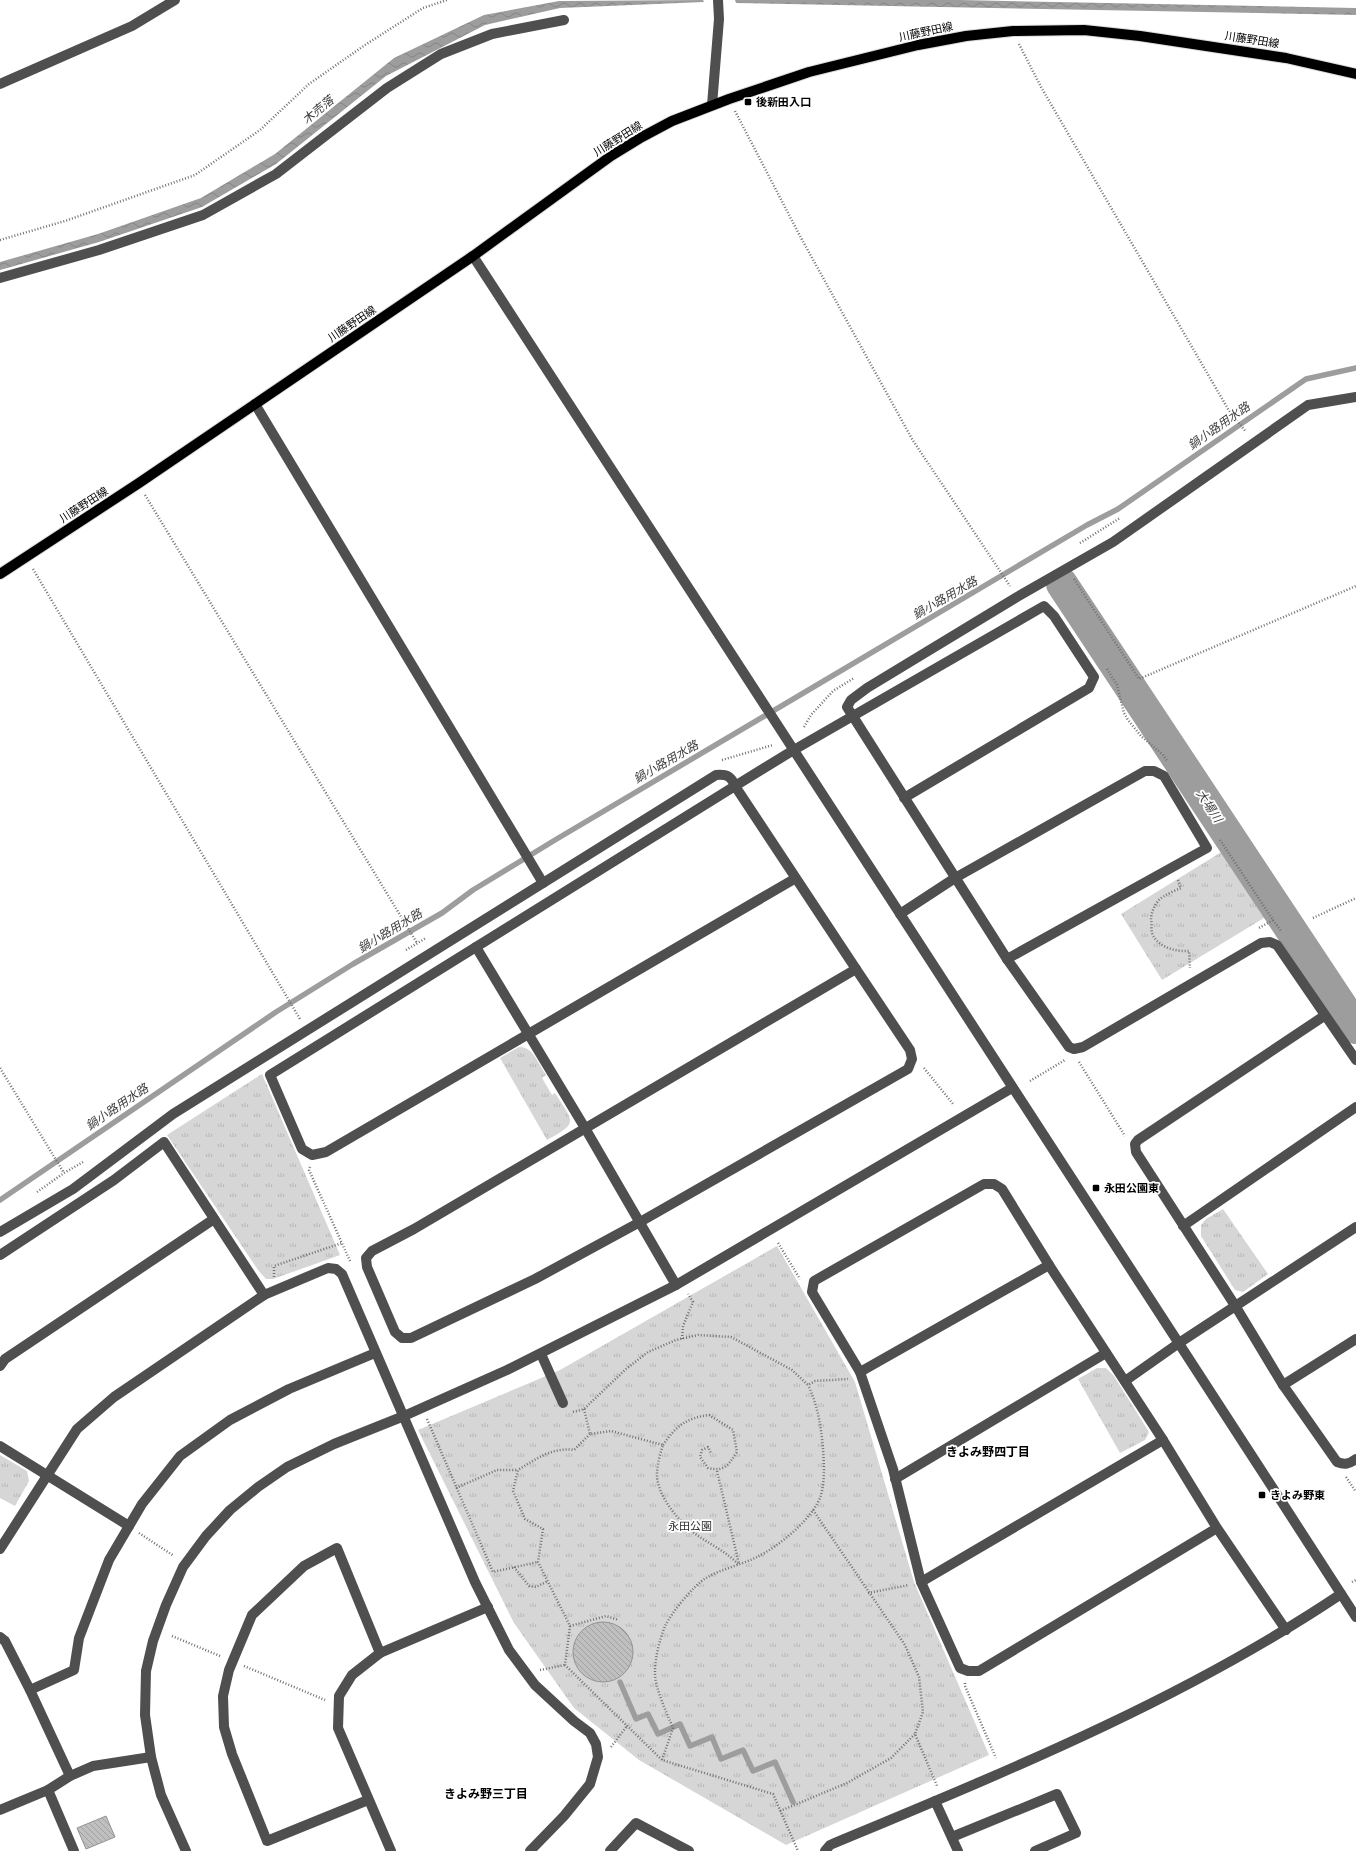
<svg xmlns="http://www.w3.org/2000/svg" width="1356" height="1851" font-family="'Work Sans','Noto Sans JP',sans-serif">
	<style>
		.park { fill: url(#park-tufts) }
		.water { fill: url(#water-waves) }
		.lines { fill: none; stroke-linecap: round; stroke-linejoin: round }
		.stream { stroke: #9d9d9d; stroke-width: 5.5 }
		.river { stroke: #9d9d9d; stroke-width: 32 }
		.building { fill: url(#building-back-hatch); stroke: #939393 }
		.major-casing { stroke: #dbdbdb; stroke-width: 12 }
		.path { stroke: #717171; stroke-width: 2.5; stroke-dasharray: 1 2; stroke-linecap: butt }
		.minor { stroke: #4f4f4f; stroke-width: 10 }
		.major { stroke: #000; stroke-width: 10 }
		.poi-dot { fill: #000; stroke: #fff; stroke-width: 1.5 }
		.labels { text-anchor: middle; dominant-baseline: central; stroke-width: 3.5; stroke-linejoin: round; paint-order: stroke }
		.street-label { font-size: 11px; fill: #000; stroke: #fff }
		.poi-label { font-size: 11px; font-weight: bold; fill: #000; stroke: #fff; text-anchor: start }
		.park-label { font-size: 11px; fill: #2d2d2d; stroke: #fff }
		.water-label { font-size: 12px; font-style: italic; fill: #3e3e3e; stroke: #fff }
		.neighbourhood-label { font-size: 12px; font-weight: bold; fill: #000; stroke: #fff }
	</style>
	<defs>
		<pattern id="park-tufts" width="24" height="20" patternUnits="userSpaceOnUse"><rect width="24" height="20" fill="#d6d6d6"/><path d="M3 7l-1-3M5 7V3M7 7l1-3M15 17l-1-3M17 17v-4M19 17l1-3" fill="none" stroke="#b6b6b6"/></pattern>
		<pattern id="water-waves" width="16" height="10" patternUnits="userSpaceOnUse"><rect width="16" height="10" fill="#9d9d9d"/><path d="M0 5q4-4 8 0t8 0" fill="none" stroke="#858585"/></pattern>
		<pattern id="building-back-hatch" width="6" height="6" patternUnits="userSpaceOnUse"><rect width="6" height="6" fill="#bfbfbf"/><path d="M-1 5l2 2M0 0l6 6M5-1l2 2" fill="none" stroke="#a2a2a2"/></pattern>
	</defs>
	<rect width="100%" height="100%" fill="#fff"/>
	<g class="park">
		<path d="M1223 851 1264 918 1162 980 1121 914Z"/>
		<path d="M519 1047C533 1046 539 1065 546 1075L542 1078 552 1095 555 1093C573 1122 580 1122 547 1140L500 1058Z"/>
		<path d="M262 1074 340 1255 273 1279H266L258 1270 167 1135Z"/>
		<path d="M1223 1209 1268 1274 1243 1292 1235 1290 1201 1236V1225L1206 1219Z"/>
		<path d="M777 1246 855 1382 914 1582 989 1755 786 1845 639 1760 574 1708 514 1623 418 1430 560 1370Z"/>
		<path d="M1097 1368H1106L1114 1376 1149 1432 1145 1440 1120 1453 1078 1379Z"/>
		<path d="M0 1455 27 1471 29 1481 15 1506 0 1498Z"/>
	</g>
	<g class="water">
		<path d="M703 0 704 2 560 8 485 25 386 76 276 164 202 207 99 242 0 270V262L98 234 201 198 275 154 394 58 484 15 559 1Z"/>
		<path d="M735 0H960L1356 8V15L736 3Z"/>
	</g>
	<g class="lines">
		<g class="stream">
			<path d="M0 1200 276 1012 353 964 442 913 473 890 555 840 1087 525 1118 509 1306 379 1356 368"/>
			<path d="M620 1682 636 1719 648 1714 658 1734 680 1724 690 1746 712 1737 721 1759 743 1750 753 1771 775 1762 793 1802"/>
		</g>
		<path class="river" d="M1062 584 1356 1028"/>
	</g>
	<g class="building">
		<circle cx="603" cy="1652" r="30"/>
		<path d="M106 1816 115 1837 86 1849 77 1828Z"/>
	</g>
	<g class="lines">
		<g class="major-casing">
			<path id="major" d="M0 574 139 483 473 256 611 156 642 137 672 121 729 99 809 72 918 45 966 36 1013 31 1084 30 1140 36 1286 58 1356 74"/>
		</g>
		<g class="path">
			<path d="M1019 44 1041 87 1228 409 1246 432"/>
			<path d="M735 111 800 236 912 439 1010 586"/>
			<path d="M0 240 65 221 195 175 260 130 309 84 365 45 423 8 447 0"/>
			<path d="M145 495 417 943"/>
			<path d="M1080 543 1120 518"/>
			<path d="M33 569 300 1019"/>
			<path d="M1074 579 1139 679 1356 586"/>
			<path d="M1107 669 1117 685 1124 713 1128 720 1141 736 1163 755 1168 762"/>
			<path d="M804 727 811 715 833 691 854 678"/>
			<path d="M722 760 773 745"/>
			<path d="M1220 840 1273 920 1259 928"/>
			<path d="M1178 880 1181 888C1174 891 1164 895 1159 900 1154 906 1151 913 1151 920 1152 924 1151 929 1152 933 1157 947 1176 952 1189 951L1190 968"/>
			<path d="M1313 918 1356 898"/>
			<path d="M1273 920 1281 931"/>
			<path d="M406 950 426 938"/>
			<path d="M1079 1062 1125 1136"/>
			<path d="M0 1068 64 1173"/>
			<path d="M924 1068 953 1104"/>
			<path d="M1030 1081 1065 1060"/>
			<path d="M310 1167 309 1170 350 1261"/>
			<path d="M37 1192 64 1173 83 1162"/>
			<path d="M778 1243 800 1279"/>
			<path d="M274 1277V1266L342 1243"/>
			<path d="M682 1339 683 1326 693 1302 688 1294"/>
			<path d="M584 1409 590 1434 611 1431 663 1445C660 1454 657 1465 657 1475 657 1493 674 1515 687 1527 703 1542 723 1548 739 1565"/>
			<path d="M573 1412 584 1409 626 1369 648 1352 676 1340 698 1335 731 1337 792 1370 808 1385 815 1381 848 1379"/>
			<path d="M427 1419 493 1572 538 1562"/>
			<path d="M590 1434 574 1450C552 1447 536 1459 518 1470L513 1491 525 1519 543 1529 538 1562 570 1626 606 1616 619 1620"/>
			<path d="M663 1445C676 1426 686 1418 709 1415L733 1430 737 1452C728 1465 725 1472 708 1468L700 1457 702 1450 708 1447 711 1453"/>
			<path d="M717 1471 739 1564"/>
			<path d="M1346 1477 1356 1492"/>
			<path d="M456 1488 497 1470H518"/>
			<path d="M813 1510 905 1645 919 1677 923 1712 915 1734 937 1786"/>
			<path d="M139 1533 174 1556"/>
			<path d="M514 1567 529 1586 536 1587 548 1581"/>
			<path d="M1352 1582 1356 1580"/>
			<path d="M868 1593 909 1585"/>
			<path d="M570 1626 565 1665 662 1760 773 1794 798 1851"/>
			<path d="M172 1636 220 1656"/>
			<path d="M244 1666 325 1700"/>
			<path d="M540 1670 565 1665"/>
			<path d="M965 1683V1686L996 1758"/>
			<path d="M611 1747 627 1726"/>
			<path d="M662 1760 673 1728C667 1714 654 1686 655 1671 655 1657 660 1639 665 1626 672 1612 693 1586 706 1578 721 1569 741 1565 757 1557 778 1547 814 1518 821 1495 825 1480 824 1464 823 1449 821 1426 818 1406 808 1385"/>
			<path d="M780 1811 847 1783 891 1758 915 1734"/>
		</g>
		<g class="minor">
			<path d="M0 84 132 26 175 0"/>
			<path d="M712 105 719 19 718 0"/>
			<path d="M473 256C765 710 1063 1162 1356 1617"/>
			<path d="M0 278 99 250 203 215 276 174 387 88 441 54 492 34 564 20"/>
			<path d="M1356 397 1308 405 1113 542 1017 597 867 688 851 700 847 707 1007 959 1069 1047 1074 1049 1083 1047 1261 943 1270 942 1277 945 1356 1060"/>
			<path d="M255 404 543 883"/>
			<path d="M796 878 326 1152 312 1155 302 1149 270 1075 735 786 856 969"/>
			<path d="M900 914 955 878 1145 771H1154L1164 776 1207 848 1007 959"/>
			<path d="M476 947 585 1128 676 1285"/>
			<path d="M856 969 910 1050 912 1059 908 1069 640 1222 535 1279 411 1338H402L395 1332 367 1267 366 1258 372 1251 414 1229Z"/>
			<path d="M1324 1016 1138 1140 1135 1144 1136 1152 1236 1307 1283 1385 1337 1462C1345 1465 1349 1464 1356 1459"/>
			<path d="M1183 1226 1356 1107"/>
			<path d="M0 1232 73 1189 173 1114 716 775C727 774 731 776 735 786L792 751 1044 606 1054 616 1094 677 1089 688 904 798"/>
			<path d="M0 1255 114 1180 164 1142 264 1295 114 1397 77 1429 0 1549"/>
			<path d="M264 1295 328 1268 336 1269 342 1274 475 1582 509 1650 535 1685 574 1721 590 1733 596 1744 598 1757 590 1784 564 1816 530 1851"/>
			<path d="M541 1354 563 1403"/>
			<path d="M0 1366 5 1359 214 1219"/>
			<path d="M860 1372 1049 1265"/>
			<path d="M1125 1381 1179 1343 1356 1227"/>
			<path d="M1283 1385 1356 1339"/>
			<path d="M0 1446 129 1526"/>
			<path d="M895 1479 1106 1353"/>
			<path d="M1217 1528 979 1671H968L960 1668 921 1582 893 1469 860 1372 812 1292 814 1281 984 1184H994L1002 1189 1049 1265 1163 1440 1217 1528 1286 1630"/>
			<path d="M921 1582 1163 1440"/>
			<path d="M0 1637 5 1641 30 1690 70 1776"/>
			<path d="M30 1690 74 1670 79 1638 109 1560 142 1504 180 1456 230 1420 289 1389 375 1353"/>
			<path d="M368 1800 267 1841 232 1754 224 1727 223 1696 229 1670 252 1615 304 1566 337 1548 380 1653"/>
			<path d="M935 1801 958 1851"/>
			<path d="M0 1810 48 1790"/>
			<path d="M952 1837 1057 1794 1076 1833 1035 1851"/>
			<path d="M74 1851 48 1790 70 1776 93 1766 151 1757"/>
			<path d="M186 1851 161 1795 151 1757 145 1715 146 1671 153 1641 166 1605 183 1567 206 1536 230 1510 258 1487 287 1467 334 1444 404 1416 507 1370 676 1285 1012 1088"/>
			<path d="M391 1851 338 1728 339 1696 352 1675 380 1653 488 1607"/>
			<path d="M610 1851 636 1823 689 1851"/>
			<path d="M825 1851 830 1845C1005 1772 1183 1700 1341 1594"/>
		</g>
		<use href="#major" class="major"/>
	</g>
	<g class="poi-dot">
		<rect x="744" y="98" width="8" height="8" rx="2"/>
		<rect x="1092" y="1184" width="8" height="8" rx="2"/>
		<rect x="1258" y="1491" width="8" height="8" rx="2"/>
	</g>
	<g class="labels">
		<g class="street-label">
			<text transform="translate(926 32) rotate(-12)">川藤野田線</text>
			<text transform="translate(1252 40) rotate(9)">川藤野田線</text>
			<text transform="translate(618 139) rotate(-32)">川藤野田線</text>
			<text transform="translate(352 324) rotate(-34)">川藤野田線</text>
			<text transform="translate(84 505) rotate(-33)">川藤野田線</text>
		</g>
		<g class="poi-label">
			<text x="756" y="102">後新田入口</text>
			<text x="1104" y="1188">永田公園東</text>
			<text x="1270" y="1495">きよみ野東</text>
		</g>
		<g class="park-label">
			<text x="690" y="1526">永田公園</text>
		</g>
		<g class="water-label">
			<text transform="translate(318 110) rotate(-39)">木売落</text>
			<text transform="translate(1219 426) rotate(-35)">鍋小路用水路</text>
			<text transform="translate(945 598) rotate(-30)">鍋小路用水路</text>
			<text transform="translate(666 762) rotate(-30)">鍋小路用水路</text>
			<text transform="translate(1209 806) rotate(57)">大場川</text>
			<text transform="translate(390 931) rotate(-31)">鍋小路用水路</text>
			<text transform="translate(117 1107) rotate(-34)">鍋小路用水路</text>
		</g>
		<g class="neighbourhood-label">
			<text x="988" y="1452">きよみ野四丁目</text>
			<text x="486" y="1794">きよみ野三丁目</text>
		</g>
	</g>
</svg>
